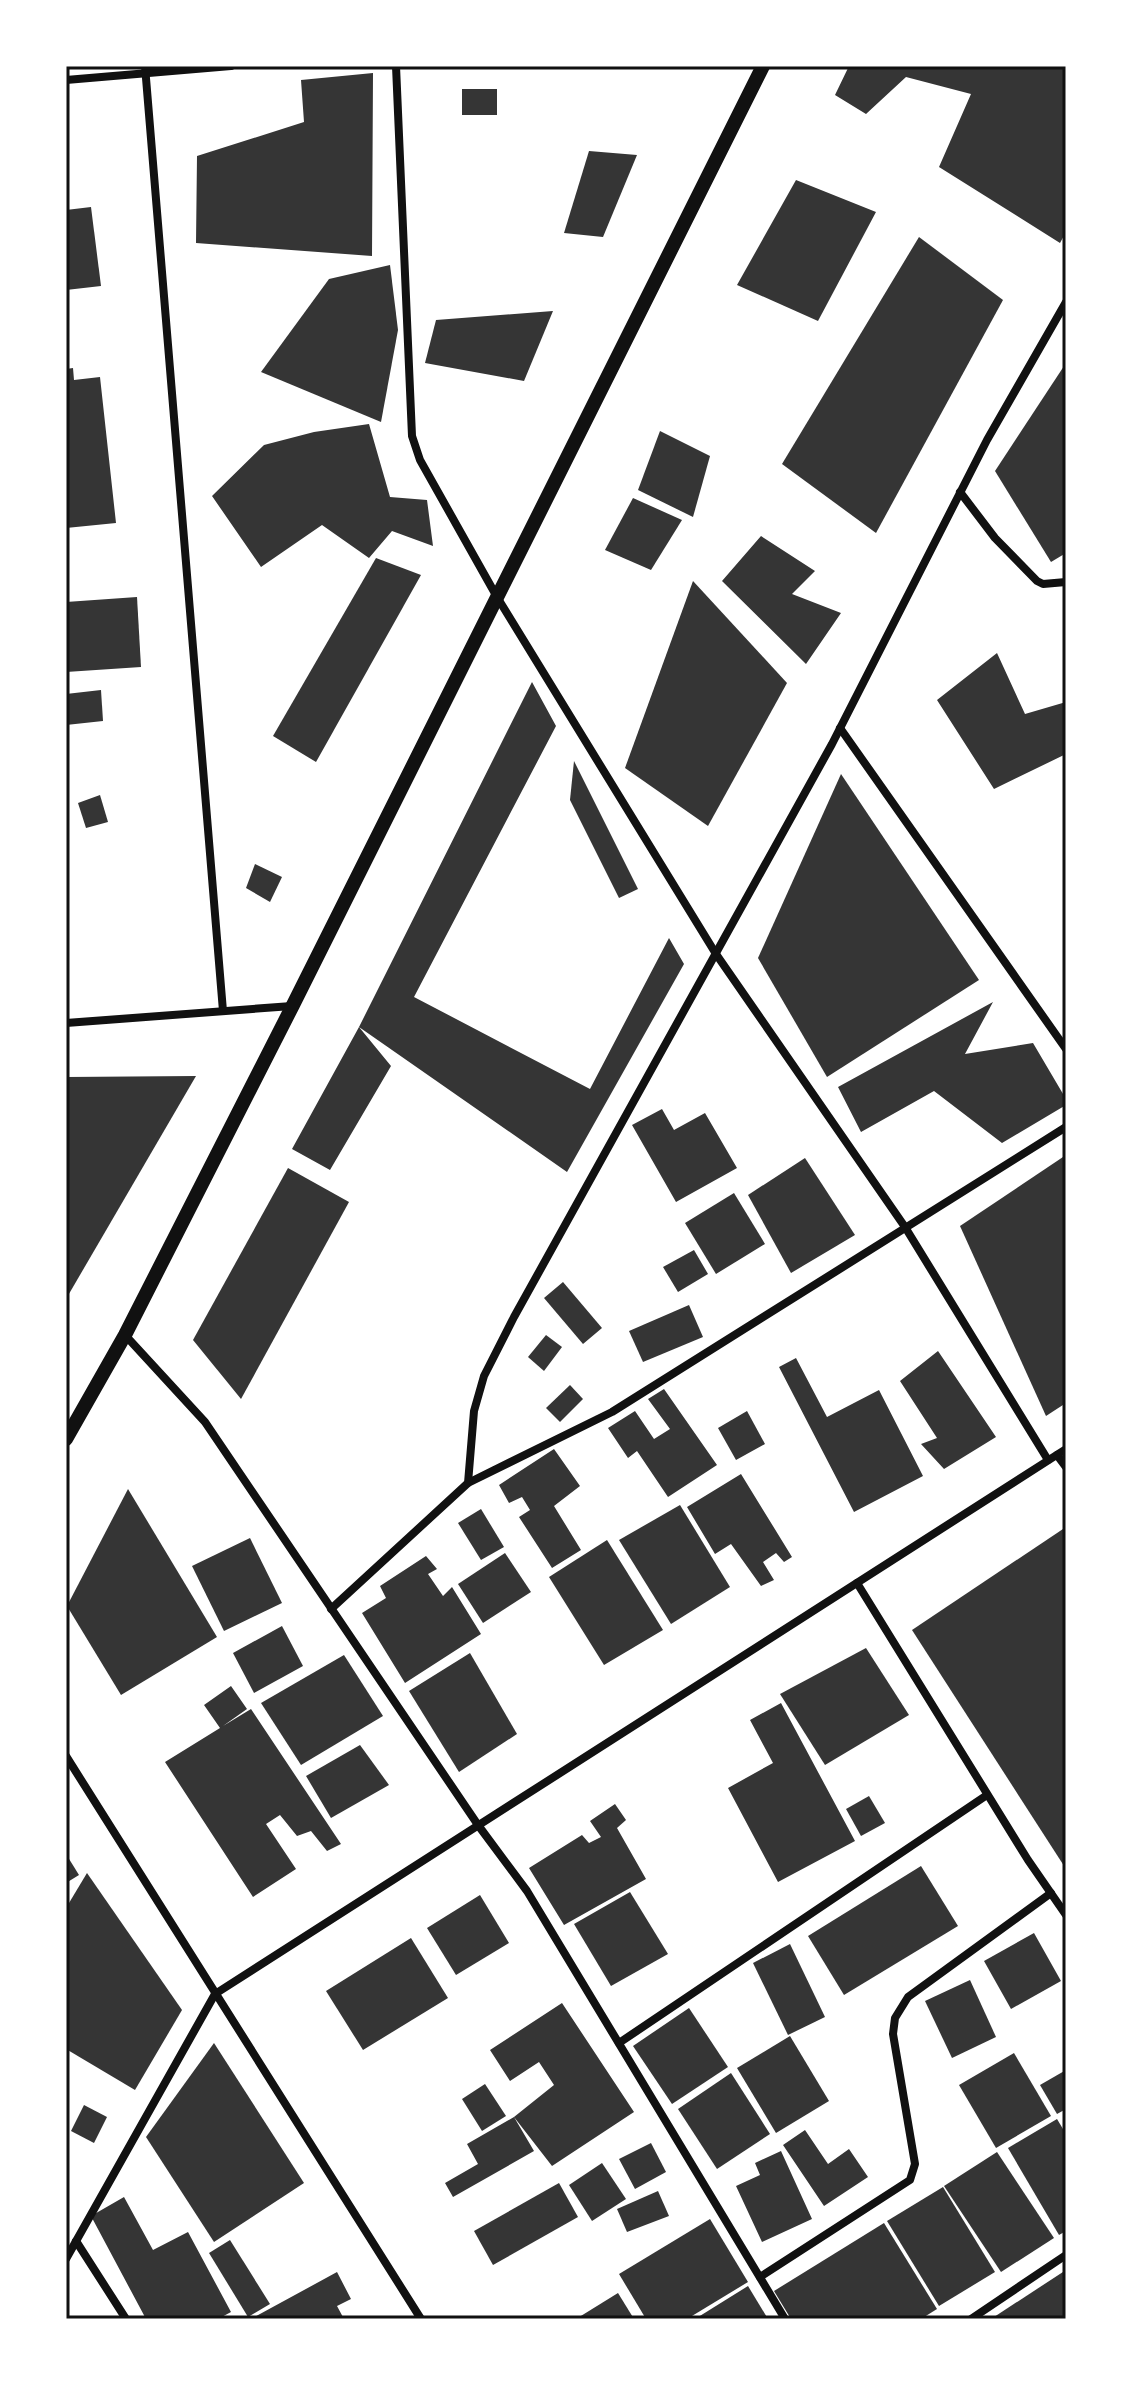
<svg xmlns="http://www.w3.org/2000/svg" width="1132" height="2385" font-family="'Public Sans',sans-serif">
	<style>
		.building { fill: #353535 }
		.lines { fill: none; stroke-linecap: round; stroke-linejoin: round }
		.minor { stroke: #111; stroke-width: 8 }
		.tertiary { stroke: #111; stroke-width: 14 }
		.neatline { fill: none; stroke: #111; stroke-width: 3 }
	</style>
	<rect width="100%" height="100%" fill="#fff"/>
	<g class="building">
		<path d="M849 66H1066V232L1060 243 939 167 971 94 906 77 866 114 835 95Z"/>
		<path d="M373 73 372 256 196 243 197 156 304 122 301 80Z"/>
		<rect x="462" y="89" width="35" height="26"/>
		<path d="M589 151 637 155 603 237 564 233Z"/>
		<path d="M796 180 876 212 818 321 737 285Z"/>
		<path d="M91 207 101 286 66 290V210Z"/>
		<path d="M919 237 1003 300 876 533 782 464Z"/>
		<path d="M390 265 398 330 381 422 261 372 329 279Z"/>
		<path d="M553 311 524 381 425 363 436 320Z"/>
		<path d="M1066 363V553L1051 562 995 471Z"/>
		<path d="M73 368 74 380 100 377 116 523 66 528V369Z"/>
		<path d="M369 424 390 497 427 500 433 546 392 531 369 558 322 525 261 567 212 496 264 445 314 432Z"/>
		<path d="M660 431 710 456 693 517 638 490Z"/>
		<path d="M633 498 682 520 651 570 605 550Z"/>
		<path d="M761 536 815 571 792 594 841 613 806 664 722 581Z"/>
		<path d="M376 558 421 575 316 762 273 736Z"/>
		<path d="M693 581 787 683 708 826 625 768Z"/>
		<path d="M137 597 141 667 66 672V602Z"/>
		<path d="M997 653 1025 714 1066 702V754L994 789 937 700Z"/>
		<path d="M532 682 556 726 414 997 590 1089 669 938 684 964 567 1172 359 1027 391 1066 330 1170 292 1149 359 1027Z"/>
		<path d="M101 690 103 721 66 725V694Z"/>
		<path d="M574 761 638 889 619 898 570 800Z"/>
		<path d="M841 774 979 980 827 1077 758 958Z"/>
		<path d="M100 795 108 822 86 828 78 803Z"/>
		<path d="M255 864 282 877 270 902 246 888Z"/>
		<path d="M993 1002 965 1054 1033 1043 1066 1099V1105L1002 1143 934 1091 861 1132 838 1087Z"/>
		<path d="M196 1076 66 1299V1077Z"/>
		<path d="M662 1109 674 1130 705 1113 737 1168 676 1202 632 1125Z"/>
		<path d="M1066 1155V1403L1046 1416 960 1226Z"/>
		<path d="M805 1158 855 1235 791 1273 748 1195Z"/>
		<path d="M288 1168 349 1202 241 1399 193 1340Z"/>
		<path d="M734 1193 765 1244 716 1274 685 1223Z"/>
		<path d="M694 1250 708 1274 678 1292 663 1267Z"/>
		<path d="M563 1282 602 1328 583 1344 544 1298Z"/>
		<path d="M689 1305 703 1337 643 1362 629 1331Z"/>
		<path d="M546 1335 562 1347 544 1371 528 1357Z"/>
		<path d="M938 1351 996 1437 944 1469 921 1444 937 1438 900 1381Z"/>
		<path d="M796 1358 827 1417 879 1390 923 1476 854 1512 779 1367Z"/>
		<path d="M570 1385 583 1399 560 1422 546 1408Z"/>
		<path d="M664 1389 717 1465 668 1497 637 1451 628 1458 608 1428 635 1411 654 1439 670 1429 648 1399Z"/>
		<path d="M747 1411 765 1444 736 1460 718 1428Z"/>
		<path d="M554 1449 580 1486 554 1506 581 1550 552 1568 519 1517 530 1510 522 1497 509 1503 499 1485Z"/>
		<path d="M741 1474 792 1557 784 1562 776 1553 763 1562 774 1580 761 1586 731 1544 715 1554 687 1507Z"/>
		<path d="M128 1489 217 1637 121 1695 67 1606Z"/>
		<path d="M680 1505 730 1587 671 1624 619 1540Z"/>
		<path d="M481 1509 504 1547 481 1560 458 1523Z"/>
		<path d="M1066 1527V1869L912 1630Z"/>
		<path d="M250 1538 282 1603 224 1631 192 1566Z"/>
		<path d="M607 1540 663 1630 604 1665 549 1577Z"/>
		<path d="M505 1553 531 1592 483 1623 458 1584Z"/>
		<path d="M426 1556 437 1569 428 1574 443 1596 452 1587 481 1634 405 1683 362 1613 386 1598 380 1586Z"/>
		<path d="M282 1626 303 1666 254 1693 233 1653Z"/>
		<path d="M866 1648 909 1715 825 1765 780 1694Z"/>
		<path d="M470 1653 517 1734 459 1772 409 1691Z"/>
		<path d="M344 1655 383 1716 301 1765 261 1703Z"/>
		<path d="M231 1686 247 1709 223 1726 251 1709 341 1844 327 1851 311 1831 297 1836 280 1815 266 1824 296 1869 253 1897 165 1762 220 1728 204 1705Z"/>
		<path d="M781 1703 855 1841 778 1882 728 1788 773 1763 750 1720Z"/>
		<path d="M360 1745 389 1785 331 1818 306 1776Z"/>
		<path d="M869 1796 885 1823 861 1836 846 1809Z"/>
		<path d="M615 1804 626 1820 617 1828 646 1879 564 1925 529 1868 582 1835 589 1843 601 1837 590 1821Z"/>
		<path d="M66 1854 79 1875 66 1883Z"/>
		<path d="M921 1866 958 1926 844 1995 808 1936Z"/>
		<path d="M87 1873 182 2010 135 2090 66 2049V1908Z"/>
		<path d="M630 1892 668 1954 611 1986 574 1924Z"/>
		<path d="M480 1895 509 1943 456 1975 427 1928Z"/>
		<path d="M1034 1933 1061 1981 1011 2009 984 1961Z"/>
		<path d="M411 1938 448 1998 363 2050 326 1991Z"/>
		<path d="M790 1944 825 2017 788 2035 753 1963Z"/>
		<path d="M970 1980 996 2037 952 2058 925 2001Z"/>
		<path d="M562 2003 634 2112 552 2166 514 2117 534 2151 453 2197 445 2183 478 2164 467 2144 514 2117 554 2085 539 2062 510 2081 490 2050Z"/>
		<path d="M689 2008 728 2067 672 2104 633 2046Z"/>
		<path d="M790 2036 829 2101 776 2133 737 2068Z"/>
		<path d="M214 2043 304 2183 214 2242 146 2137Z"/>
		<path d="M1014 2053 1051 2116 996 2148 959 2085Z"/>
		<path d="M1066 2070V2109L1057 2114 1040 2085Z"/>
		<path d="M731 2073 770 2134 717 2169 678 2109Z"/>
		<path d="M485 2084 506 2116 482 2131 462 2099Z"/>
		<path d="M84 2105 107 2117 94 2143 71 2131Z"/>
		<path d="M1057 2119 1066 2134V2231L1059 2235 1008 2148Z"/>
		<path d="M805 2130 828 2164 849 2149 868 2177 824 2206 783 2145Z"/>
		<path d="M651 2143 666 2172 635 2189 619 2159Z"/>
		<path d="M781 2151 812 2219 762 2242 736 2186 760 2175 755 2163Z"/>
		<path d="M997 2152 1054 2238 1001 2272 944 2186Z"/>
		<path d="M602 2163 626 2199 592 2221 569 2185Z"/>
		<path d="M559 2183 578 2217 493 2265 474 2231Z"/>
		<path d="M943 2187 995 2272 939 2306 887 2221Z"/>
		<path d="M658 2191 669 2216 627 2232 617 2209Z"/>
		<path d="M124 2197 153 2250 188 2232 231 2312 218 2319H146L91 2216Z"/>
		<path d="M710 2219 748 2282 687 2319H646L619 2274Z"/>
		<path d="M884 2223 937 2309 921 2319H791L774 2291Z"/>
		<path d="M230 2240 270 2304 248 2317 209 2253Z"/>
		<path d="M1066 2270V2319H991Z"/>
		<path d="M337 2272 351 2299 337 2306 344 2319H251Z"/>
		<path d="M748 2286 768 2319H695Z"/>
		<path d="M618 2293 634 2319H576Z"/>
	</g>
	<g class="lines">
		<g class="minor">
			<path d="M145 66 223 1011"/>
			<path d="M396 66 412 436 420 460 497 597 716 954 905 1227 1048 1460"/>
			<path d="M66 80 231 66"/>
			<path d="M960 492 995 538 1037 581 1043 584 1066 582"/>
			<path d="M840 728 1066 1049"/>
			<path d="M66 1023 292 1006"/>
			<path d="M125 1335 205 1422 478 1825 527 1891 785 2319"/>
			<path d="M1057 1455 1066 1467"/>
			<path d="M468 1483 612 1412 1066 1127"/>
			<path d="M857 1583 1028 1860 1066 1915"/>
			<path d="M331 1609 468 1483 474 1411 484 1376 514 1317 832 744 987 440 1066 302"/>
			<path d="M66 1756 421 2319"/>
			<path d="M619 2043 987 1795"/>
			<path d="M76 2241 126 2319"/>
			<path d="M66 2259 215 1994 1066 1449"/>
			<path d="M760 2277 910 2180 915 2164 893 2034 895 2018 908 1997 1051 1893"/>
			<path d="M971 2319 1066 2255"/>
		</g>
		<path class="tertiary" d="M66 1439 125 1335 293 1005 763 66"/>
	</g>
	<rect width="1132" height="2385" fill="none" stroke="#ffffff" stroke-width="136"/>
	<rect x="68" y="68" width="996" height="2249" class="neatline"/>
</svg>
